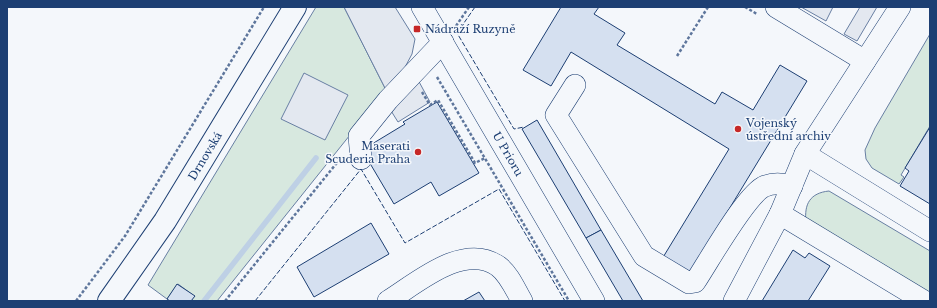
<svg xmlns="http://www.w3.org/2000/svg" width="937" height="308" font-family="'Libre Baskerville',serif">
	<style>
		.green { fill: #d7e8df; stroke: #687fa3 }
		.parking { fill: #e3e8f0; stroke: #687fa3 }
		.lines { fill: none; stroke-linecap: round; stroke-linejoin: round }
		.stream { stroke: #bed0e5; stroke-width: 5.5 }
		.building { fill: #d5e0f0; stroke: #1d3f73 }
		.minor-casing { stroke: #1d3f73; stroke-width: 22 }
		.major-casing { stroke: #1d3f73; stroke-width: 24 }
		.path { stroke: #5e769c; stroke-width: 2.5; stroke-dasharray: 3 2; stroke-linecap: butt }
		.minor { stroke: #f4f7fb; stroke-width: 21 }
		.major { stroke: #f4f7fb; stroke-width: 22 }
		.fence { stroke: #1d3f73; stroke-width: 1; stroke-dasharray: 5 2; stroke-linecap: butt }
		.poi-dot { fill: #c62828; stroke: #f4f7fb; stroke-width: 1.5 }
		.labels { text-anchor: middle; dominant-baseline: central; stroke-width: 3; stroke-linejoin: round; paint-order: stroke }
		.poi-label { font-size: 11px; fill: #1d3f73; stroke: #f4f7fb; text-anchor: start }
		.street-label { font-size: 11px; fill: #1d3f73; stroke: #f4f7fb }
	</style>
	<rect width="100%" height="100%" fill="#f4f7fb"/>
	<g class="green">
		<path d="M316 7H344L386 90 217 301H191L194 296 178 284 167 299 148 285Z"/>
		<path d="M930 34V126L901 175 904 177 899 184 872 168 866 159 865 150 875 128Z"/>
		<path d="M829 191 930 251V297L806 222C804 204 810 193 829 191Z"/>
	</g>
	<g class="parking">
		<path d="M344 7H395L415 39 412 54 404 69 386 90Z"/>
		<path d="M801 7H833L826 21Z"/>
		<path d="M860 7H877L857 41 844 34Z"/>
		<path d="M304 73 348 95 325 140 281 119Z"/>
		<path d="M417 78 430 102 398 122 388 106Z"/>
	</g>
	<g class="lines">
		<path class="stream" d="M204 301 316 158"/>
	</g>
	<g class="building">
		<path d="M561 7H599L594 14 625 33 617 45 715 104 722 92 753 110 780 65 807 81 689 275 662 259 729 149 571 52 551 86 523 70Z"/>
		<path d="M437 102 479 173 439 196 431 182 394 204 368 160 372 144 405 124 403 122Z"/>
		<path d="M537 120 601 230 586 238 522 129Z"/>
		<path d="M930 127V204L900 186 909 171 905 168Z"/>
		<path d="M371 223 389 254 314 297 297 267Z"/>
		<path d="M601 230 643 301H623L586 238Z"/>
		<path d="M793 250 805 258 809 253 830 266 808 301H762Z"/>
		<path d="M177 284 195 296 191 301H170L167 299Z"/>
		<path d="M479 292 485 301H463Z"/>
	</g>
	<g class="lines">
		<g class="minor-casing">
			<g id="minor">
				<path d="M422 7 594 301"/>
				<path d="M776 7 865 61"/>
				<path d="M900 7 805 154 930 231"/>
				<path d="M575 85 556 115 644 256 689 283 695 282C709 261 744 198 763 187 773 182 782 183 792 186"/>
				<path d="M361 159 359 136 388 100 443 42"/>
				<path d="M780 214 924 301"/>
				<path d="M388 301C417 283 463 242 498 266 509 274 515 289 522 301"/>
				<path d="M734 301 780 214 805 154"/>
			</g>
		</g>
		<g class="major-casing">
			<path id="major" d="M109 301 165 221 295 7"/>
		</g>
		<g class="path">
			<path d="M745 7 757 14"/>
			<path d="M456 26 469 7"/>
			<path d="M677 56 708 7"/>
			<path d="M437 77 569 301"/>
			<path d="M422 92 430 105 438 100 475 163 485 158"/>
			<path d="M76 301 125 236 264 7"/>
			<path d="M225 301 340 159"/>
		</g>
		<use href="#minor" class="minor"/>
		<use href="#major" class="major"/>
		<g class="fence">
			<path d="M475 7 457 33 514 129 524 127"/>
			<path d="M255 301 361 169 405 243 499 189 565 301"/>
		</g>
	</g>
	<g class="poi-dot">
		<rect x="413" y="25" width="8" height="8" rx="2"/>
		<circle cx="738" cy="129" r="4"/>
		<circle cx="418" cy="152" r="4"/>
	</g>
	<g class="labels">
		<g class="poi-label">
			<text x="425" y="29">Nádraží Ruzyně</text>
			<text x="746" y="123">Vojenský<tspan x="746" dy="13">ústřední archiv</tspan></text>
			<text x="410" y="146" text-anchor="end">Maserati<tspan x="410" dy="13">Scuderia Praha</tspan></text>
		</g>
		<g class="street-label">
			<text transform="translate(508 154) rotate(60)">U Prioru</text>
			<text transform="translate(205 156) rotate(-59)">Drnovská</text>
		</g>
	</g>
	<rect width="937" height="308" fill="none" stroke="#1d3f73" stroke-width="16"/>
</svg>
